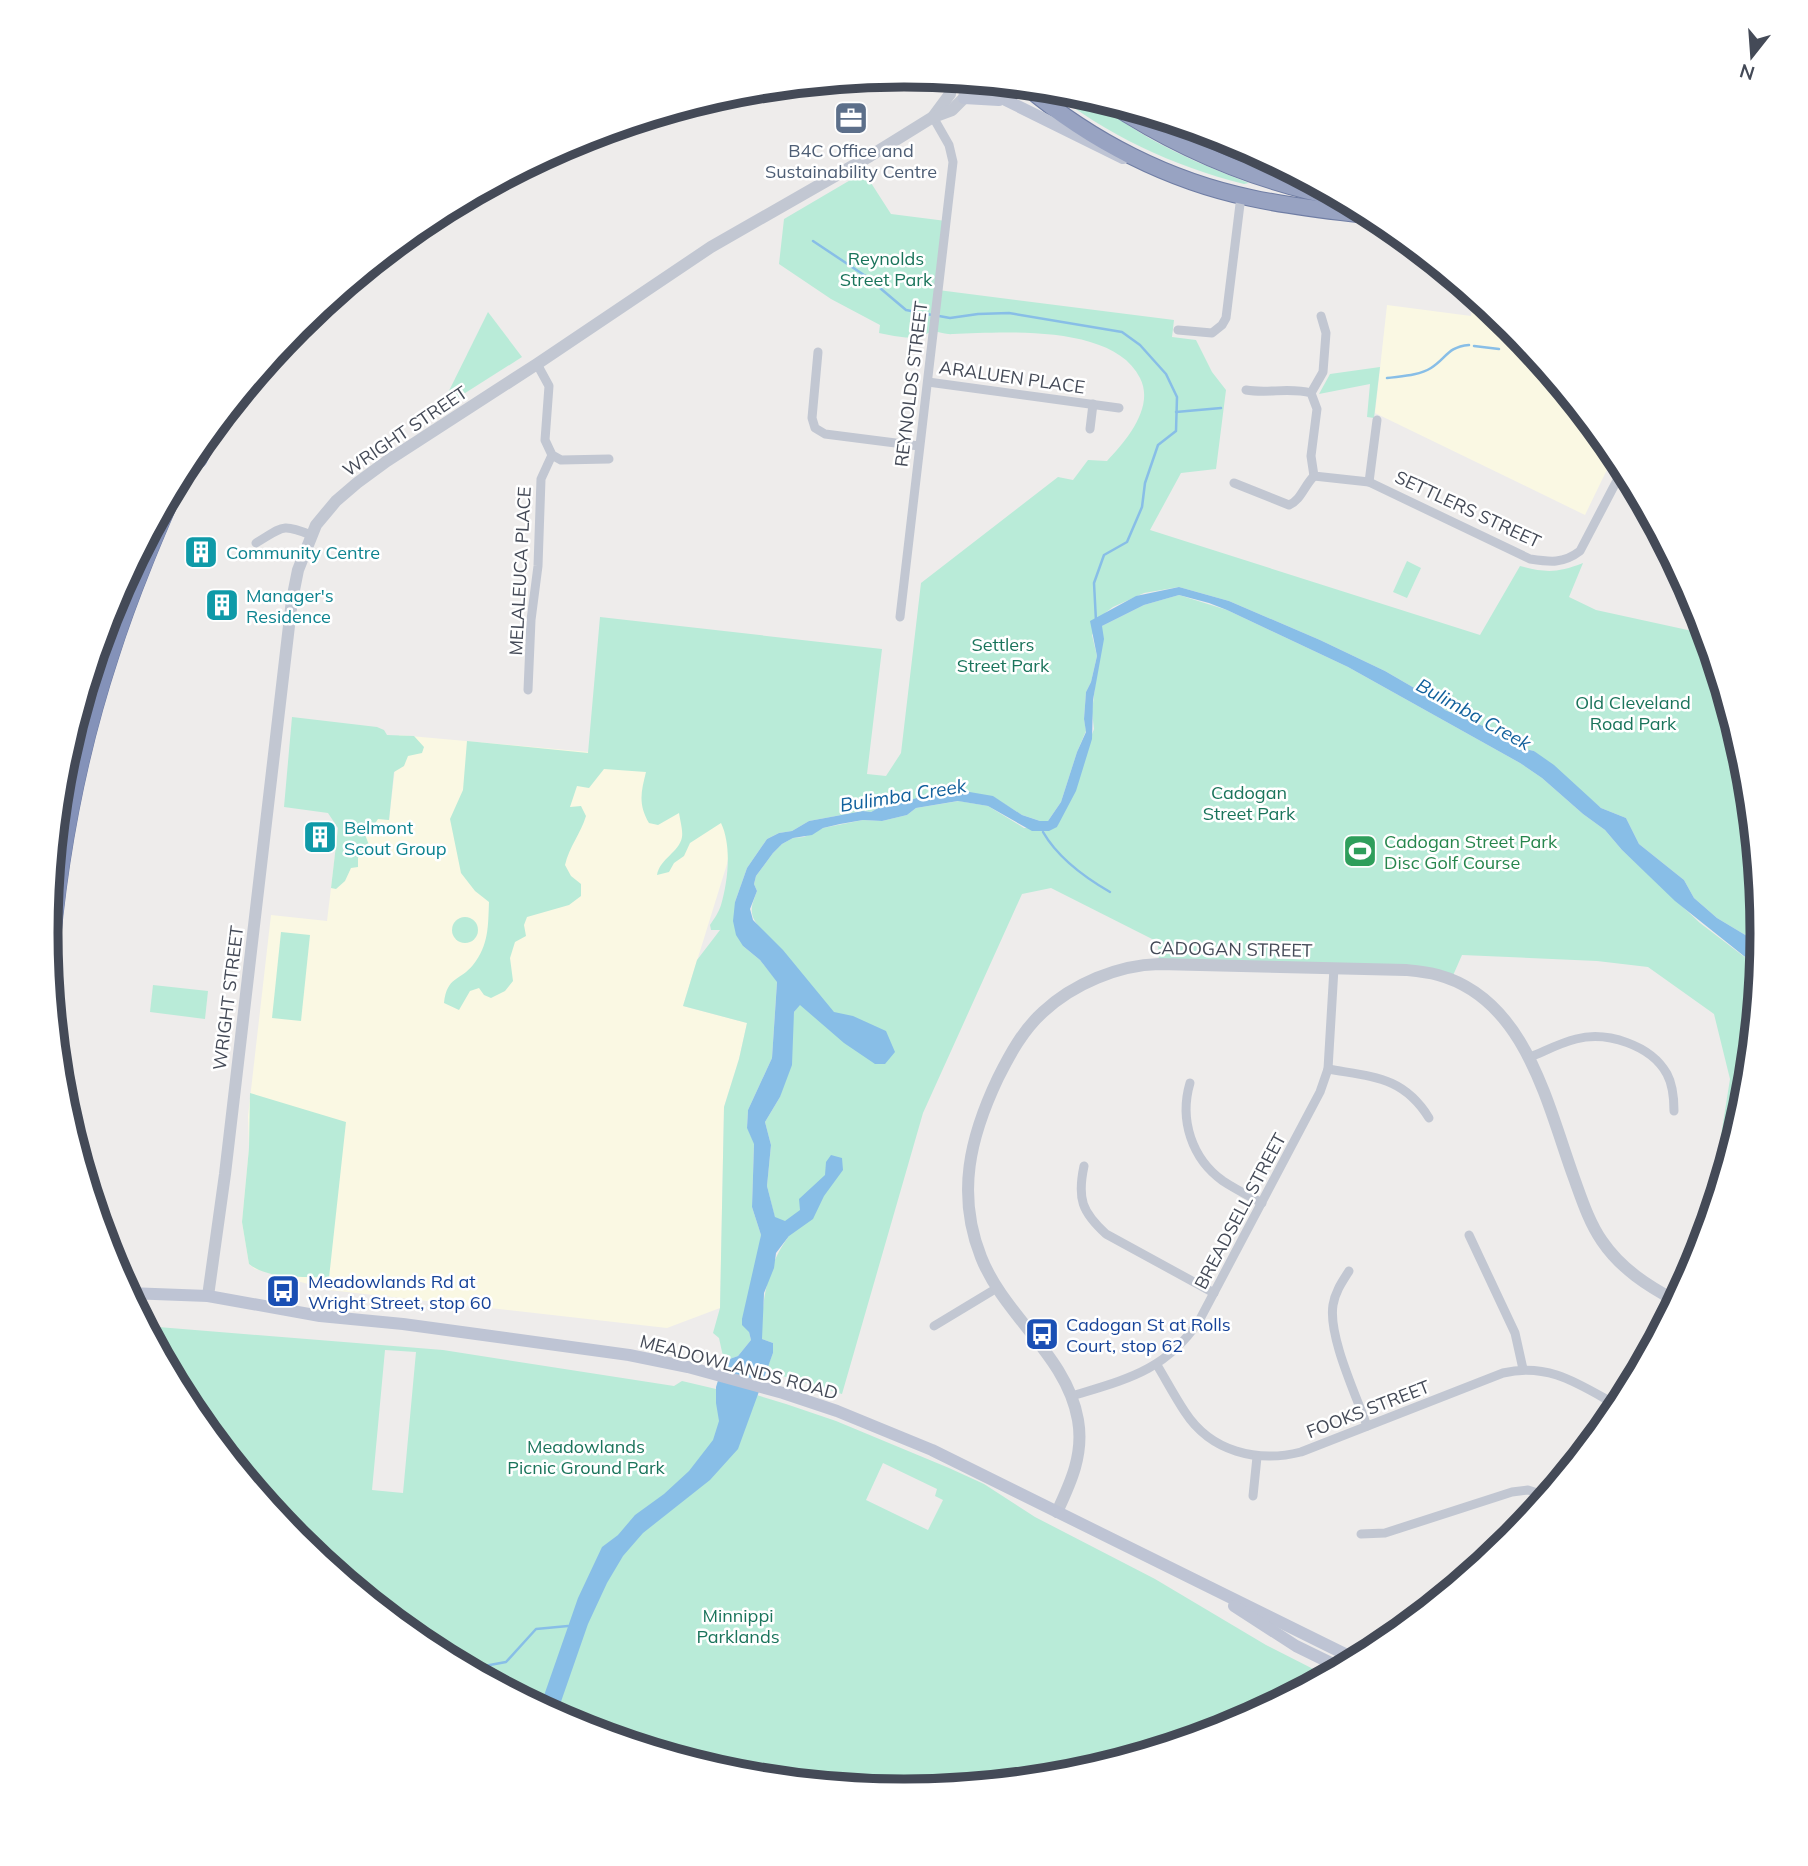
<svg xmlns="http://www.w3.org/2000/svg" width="1808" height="1866" font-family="Mulish,sans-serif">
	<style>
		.commercial { fill: #faf8e3 }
		.green { fill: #b9ebd8; fill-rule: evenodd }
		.water { fill: #88bee7 }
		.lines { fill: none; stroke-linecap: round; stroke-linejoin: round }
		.stream { stroke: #88bee7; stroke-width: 2.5 }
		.trunk-casing { stroke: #6f7da4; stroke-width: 18 }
		.motorway-casing { stroke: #6f7da4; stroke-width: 19 }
		.minor { stroke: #c2c7d2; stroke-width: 9 }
		.tertiary { stroke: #c2c7d2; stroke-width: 12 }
		.secondary { stroke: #bec4d4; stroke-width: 12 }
		.trunk { stroke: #98a3c2; stroke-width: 16 }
		.motorway { stroke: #8492b9; stroke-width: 18 }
		.labels { text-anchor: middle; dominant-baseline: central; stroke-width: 5; stroke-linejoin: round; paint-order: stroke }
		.service-label { font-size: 18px; fill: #4e5e75; stroke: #fff }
		.park-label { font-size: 18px; fill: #1a745b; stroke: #fff }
		.street-label { font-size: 18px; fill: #444a57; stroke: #fff }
		.culture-label { font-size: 18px; fill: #0d838f; stroke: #fff; text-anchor: start }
		.leisure-label { font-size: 18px; fill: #27864d; stroke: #fff; text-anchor: start }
		.transit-label { font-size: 18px; fill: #164399; stroke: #fff; text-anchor: start }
		.water-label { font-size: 19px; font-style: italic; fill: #12619d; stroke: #fff }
		.rim { fill: none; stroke: #444a57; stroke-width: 9 }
	</style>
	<rect width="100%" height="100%" fill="#eeeceb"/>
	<g class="commercial">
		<path d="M1474 296 1511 326 1615 453 1585 515 1375 413 1387 305 1471 316Z"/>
		<path d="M399 735 745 766 727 864 683 1006 747 1023 739 1059 724 1107 720 1308 667 1328 329 1290 255 1269 249 1264 242 1222 249 1148 248 1116 271 915 327 921 340 814 389 820Z"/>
	</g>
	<g class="green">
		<path d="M1049 89C1087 92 1116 119 1149 138 1181 156 1215 170 1249 183L1244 184C1173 166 1106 135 1049 89Z"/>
		<path d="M1176 123 1233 140 1290 170 1225 148Z"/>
		<path d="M864 172 891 214 946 221 938 290 1174 320 1172 337 1196 340 1212 372 1226 390 1216 469 1181 473 1150 530 1480 635 1520 566C1546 573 1557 573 1583 563L1569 597 1596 610 1706 634 1746 766 1762 933 1760 956 1747 936 1717 918 1694 898 1684 880 1639 844 1626 818 1601 808 1534 751 1520 748 1483 726 1445 710 1435 700 1385 671 1320 640 1229 601 1179 587 1144 593 1113 607 1105 613 1092 635 1097 656 1091 682 1086 692 1084 719 1086 731 1077 752 1061 802 1048 821H1040L1022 815 992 796 882 806 871 812 863 811 809 821 792 831 779 833 767 839 747 868 735 902 743 946 760 960 777 981 772 1058 748 1110 747 1127 754 1143 752 1207 761 1235 749 1332 751 1340 738 1356 724 1361 719 1338 713 1333 720 1308 724 1107 739 1059 747 1023 683 1006 697 960 720 930H711L710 925C714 919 719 912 721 905 728 881 732 846 721 823L690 843 684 856 674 863 669 872 657 875C660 858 679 853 682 837 683 830 680 820 679 813L658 825 649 823C638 804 641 792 646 772L604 769 589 788 577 786 570 807 581 806 586 816C581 833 569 847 565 865L571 876 581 884V896L569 905 527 917 524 925 526 936 515 942 510 958 513 981 505 991 491 998 484 995 479 988 470 991 459 1010 444 1003C447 976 460 981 473 965 489 945 488 926 489 902L475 891 461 873 450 819 463 790 467 741 588 753 600 617 882 649 867 774 886 776 901 753 921 583 1058 477 1073 480 1088 460 1107 461C1126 441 1155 407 1140 378 1114 324 1003 332 953 334 946 335 938 331 932 332 926 333 922 337 916 337 905 339 891 335 879 333L880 325 831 299 779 264 784 219Z"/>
		<path d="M488 312 522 357 440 409Z"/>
		<path d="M1380 367 1374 418 1367 417 1370 384 1319 394 1330 374Z"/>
		<path d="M1407 561 1421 568 1407 598 1393 592Z"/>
		<path d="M1179 595 1227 610 1348 667 1520 763 1542 778 1583 814 1605 830 1622 850 1700 923 1759 968 1746 1101 1705 1236 1730 1079 1714 1014 1648 967 1597 961 1462 955 1451 980 1438 975 1159 964 1158 942 1051 888 1022 894 923 1113 842 1394 766 1371 773 1353V1343L762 1339C761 1303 767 1265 789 1236L775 1218 767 1186 771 1145 765 1122 780 1097 794 1012 799 1005 760 928C748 914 751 907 757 891L754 884 756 876 773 853 782 844 793 838 804 837 823 828 863 820 882 821 907 815 916 808 959 801 988 806 1024 828 1057 827 1094 729 1092 712 1102 626 1144 605Z"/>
		<path d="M292 717 377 727 384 730 387 735 414 736 424 747 422 753 408 756 404 766 394 772 389 820 378 819 374 825 365 827 364 832 369 845 358 858V867L351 868 345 881 336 889 331 888 338 828 328 813 284 807Z"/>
		<circle cx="465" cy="930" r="13"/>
		<path d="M281 932 310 935 301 1021 272 1018Z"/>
		<path d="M153 985 208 991 205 1019 150 1012Z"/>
		<path d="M250 1093 346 1122 329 1278C304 1276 269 1280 249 1264L242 1222 249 1148Z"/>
		<path d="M146 1326 443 1350 674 1386 682 1381 716 1389H737L786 1404 836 1421 949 1468 984 1484 1035 1517 1155 1579 1266 1645 1327 1676 1232 1726 1071 1775 904 1791 736 1775 575 1726 427 1647 297 1540 190 1410ZM385 1350 416 1352 403 1493 372 1490ZM883 1463 937 1489 935 1496 943 1500 928 1530 866 1500Z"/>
	</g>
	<path class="water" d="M1179 587 1229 601 1320 640 1385 671 1435 700 1445 710 1483 726 1520 748 1534 751 1554 765 1601 808 1626 818 1639 844 1684 880 1694 898 1717 918 1747 936 1760 956 1759 968 1675 901 1622 850 1605 830 1583 814 1542 778 1520 763 1348 667 1227 610 1209 603 1179 595 1144 605 1102 626 1104 639 1093 700 1092 739 1076 791 1057 827 1049 831H1032L988 806 958 801 916 808 907 815 882 821 863 820 840 824 823 828 812 835 793 838 782 844 773 853 756 876 754 884 757 891 750 909 753 920 783 950 834 1012 853 1016 886 1031 895 1052 885 1064H875L844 1043 800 1005 794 1012 792 1065 780 1097 765 1122 771 1145 767 1186 775 1217 785 1221 800 1210 799 1199 825 1175 826 1162 831 1155 842 1158 843 1170 824 1196 813 1219 789 1236 776 1253 774 1268 764 1293 762 1339 773 1343V1353L738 1449 710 1480 643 1533 623 1556 607 1583 588 1624 556 1716 540 1707 578 1598 602 1547 618 1535 635 1515 664 1494 689 1471 713 1440 719 1421 716 1403V1387L724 1361 738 1356 751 1340 749 1332 742 1325V1319L761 1235 752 1207 754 1144 747 1128 748 1110 772 1058 777 982 760 960 743 946 736 935 733 921 735 902 747 868 767 839 779 833 792 831 809 821 863 811 871 812 882 806 898 804 942 790H958L993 796 1022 815 1040 821H1048L1061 802 1077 752 1086 732 1084 719 1086 692 1091 682 1097 656 1090 621 1136 596Z"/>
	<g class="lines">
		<g class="stream">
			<path d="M813 241 867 277 906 310 932 315"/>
			<path d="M939 316 950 318 978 314 1009 313 1122 332 1140 345 1166 374 1177 397 1176 431 1158 445 1145 483 1142 507 1127 542 1104 555 1094 583 1096 621"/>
			<path d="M1474 346 1499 349"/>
			<path d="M1517 346 1524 344"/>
			<path d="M1387 378C1401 376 1418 376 1431 368 1447 358 1447 347 1469 345"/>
			<path d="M1176 412 1221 408"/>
			<path d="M1043 832C1058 858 1084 877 1110 892"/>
			<path d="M468 1669 506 1662 536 1629 568 1626"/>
		</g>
		<g class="trunk-casing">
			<g id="trunk">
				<path d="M1027 87C1091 141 1169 181 1251 198 1292 207 1333 211 1374 216"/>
				<path d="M1108 102C1179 149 1257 182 1341 198"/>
			</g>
		</g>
		<g class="motorway-casing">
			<g id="motorway">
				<path d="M181 473 198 459 215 426"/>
				<path d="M49 968C57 862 77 755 110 655 130 592 156 532 182 472"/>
			</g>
		</g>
		<g class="minor">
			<path d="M1178 330 1212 333 1222 325 1226 318 1241 196"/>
			<path d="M818 352 812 418 815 428 825 434 919 446"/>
			<path d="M537 364 549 386 545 440 552 455 561 460 609 459"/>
			<path d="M928 382 1119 408"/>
			<path d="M1246 390C1268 394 1289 387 1311 393L1317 409 1311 456 1314 476 1369 482 1530 559C1550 562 1563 564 1580 551L1624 467"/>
			<path d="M1311 393 1323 372 1326 333 1321 316"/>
			<path d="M1090 429 1093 404"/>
			<path d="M1369 482 1377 420"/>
			<path d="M1234 483 1289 505C1301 500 1304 486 1314 476"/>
			<path d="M256 543C283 527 281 523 311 535"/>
			<path d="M900 617 953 162 949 145 933 117"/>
			<path d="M528 690 531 620 538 566 541 479 552 455"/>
			<path d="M1530 1057C1545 1051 1560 1043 1576 1039 1607 1031 1651 1045 1667 1074 1673 1085 1674 1098 1674 1111"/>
			<path d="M1328 1069C1372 1077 1403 1076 1429 1118"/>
			<path d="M1190 1083C1179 1120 1192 1159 1223 1181 1235 1189 1249 1196 1262 1203"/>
			<path d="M1084 1166C1077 1199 1082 1212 1106 1234L1214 1293"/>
			<path d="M1469 1235 1515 1333 1523 1369"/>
			<path d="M1349 1271C1342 1282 1335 1292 1333 1305 1328 1336 1356 1395 1367 1426"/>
			<path d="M934 1326 997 1288"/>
			<path d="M1157 1365C1166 1380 1175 1397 1185 1412 1211 1452 1257 1463 1301 1452L1503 1373C1550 1362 1580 1385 1620 1407"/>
			<path d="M1072 1396C1127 1379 1165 1371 1199 1321L1320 1092 1328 1069 1334 968"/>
			<path d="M1253 1496 1257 1457"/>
			<path d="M1361 1534 1385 1533 1512 1492 1528 1490 1547 1496"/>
		</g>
		<g class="tertiary">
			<path d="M933 117 950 94V79"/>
			<path d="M208 1296 225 1174 292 600 298 570 316 525 336 501 357 483 387 461 537 364 711 247 870 156 933 117 952 110 964 98 967 81"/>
			<path d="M1057 1512C1071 1482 1084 1454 1078 1420 1067 1356 1004 1316 981 1257 956 1194 970 1137 998 1078 1010 1054 1023 1030 1043 1012 1073 984 1118 965 1159 964L1406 970C1416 971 1427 972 1438 975 1526 999 1547 1104 1574 1178 1582 1200 1589 1222 1602 1241 1621 1269 1648 1286 1676 1301"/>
		</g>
		<g class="secondary">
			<path d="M967 81 1123 158"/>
			<path d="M964 98 999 100"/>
			<path d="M128 1293 208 1296 320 1316 403 1324 629 1355 688 1367 783 1393 837 1411 932 1450 1357 1660"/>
			<path d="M1234 1606 1296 1646 1341 1668"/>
		</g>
		<use href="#trunk" class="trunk"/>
		<use href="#motorway" class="motorway"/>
	</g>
	<defs>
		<g id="office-square" transform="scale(1.75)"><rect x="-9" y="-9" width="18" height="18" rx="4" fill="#5c6f8a" stroke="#fff"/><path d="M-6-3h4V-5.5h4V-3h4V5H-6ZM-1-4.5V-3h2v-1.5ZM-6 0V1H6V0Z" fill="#fff"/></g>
		<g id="building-square" transform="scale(1.75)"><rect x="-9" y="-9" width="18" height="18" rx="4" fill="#0f9aa8" stroke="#fff"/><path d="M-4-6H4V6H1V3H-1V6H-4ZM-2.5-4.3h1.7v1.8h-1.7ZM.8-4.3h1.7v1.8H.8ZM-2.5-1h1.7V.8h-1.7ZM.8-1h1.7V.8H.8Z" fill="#fff"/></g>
		<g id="stadium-square" transform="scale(1.75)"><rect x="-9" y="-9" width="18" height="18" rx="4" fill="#2e9e5b" stroke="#fff"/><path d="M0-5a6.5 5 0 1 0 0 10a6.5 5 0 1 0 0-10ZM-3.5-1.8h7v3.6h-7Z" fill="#fff"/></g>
		<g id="bus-square" transform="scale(1.75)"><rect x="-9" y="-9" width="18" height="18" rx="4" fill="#1a4fb4" stroke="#fff"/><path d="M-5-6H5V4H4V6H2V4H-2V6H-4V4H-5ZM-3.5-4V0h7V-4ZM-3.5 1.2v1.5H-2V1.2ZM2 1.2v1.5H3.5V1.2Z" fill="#fff"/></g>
	</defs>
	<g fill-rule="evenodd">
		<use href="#office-square" x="851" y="118"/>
		<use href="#building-square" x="201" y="552"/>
		<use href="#building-square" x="222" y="605"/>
		<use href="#building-square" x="320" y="837"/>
		<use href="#stadium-square" x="1360" y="851"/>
		<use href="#bus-square" x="283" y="1291"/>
		<use href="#bus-square" x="1042" y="1334"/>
	</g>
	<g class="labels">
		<g class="service-label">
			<text x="851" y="150">B4C Office and<tspan x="851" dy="21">Sustainability Centre</tspan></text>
		</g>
		<g class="park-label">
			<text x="886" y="258">Reynolds<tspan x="886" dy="21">Street Park</tspan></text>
			<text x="1003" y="644">Settlers<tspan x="1003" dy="21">Street Park</tspan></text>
			<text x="1633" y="702">Old Cleveland<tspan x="1633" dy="21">Road Park</tspan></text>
			<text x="1249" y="792">Cadogan<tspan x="1249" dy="21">Street Park</tspan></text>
			<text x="586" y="1446">Meadowlands<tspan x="586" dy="21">Picnic Ground Park</tspan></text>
			<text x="738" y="1615">Minnippi<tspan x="738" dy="21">Parklands</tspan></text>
		</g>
		<g class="street-label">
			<text transform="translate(1012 377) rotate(8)">ARALUEN PLACE</text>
			<text transform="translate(911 384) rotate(-83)">REYNOLDS STREET</text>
			<text transform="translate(405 431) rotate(-34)">WRIGHT STREET</text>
			<text transform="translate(1468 509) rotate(25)">SETTLERS STREET</text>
			<text transform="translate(520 571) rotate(-87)">MELALEUCA PLACE</text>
			<text transform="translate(1231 949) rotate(1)">CADOGAN STREET</text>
			<text transform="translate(228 998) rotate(-83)">WRIGHT STREET</text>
			<text transform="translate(1240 1211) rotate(-62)">BREADSELL STREET</text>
			<text transform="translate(739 1367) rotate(15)">MEADOWLANDS ROAD</text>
			<text transform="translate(1368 1409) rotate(-21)">FOOKS STREET</text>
		</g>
		<g class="culture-label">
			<text x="226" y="552">Community Centre</text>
			<text x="246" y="595">Manager's<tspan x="246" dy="21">Residence</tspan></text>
			<text x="344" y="827">Belmont<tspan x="344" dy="21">Scout Group</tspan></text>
		</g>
		<g class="leisure-label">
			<text x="1384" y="841">Cadogan Street Park<tspan x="1384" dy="21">Disc Golf Course</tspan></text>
		</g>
		<g class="transit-label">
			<text x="308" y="1281">Meadowlands Rd at<tspan x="308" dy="21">Wright Street, stop 60</tspan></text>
			<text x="1066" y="1324">Cadogan St at Rolls<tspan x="1066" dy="21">Court, stop 62</tspan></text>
		</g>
		<g class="water-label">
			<text transform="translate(1474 714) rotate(29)">Bulimba Creek</text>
			<text transform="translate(903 795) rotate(-9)">Bulimba Creek</text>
		</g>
	</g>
	<path d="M0 0H1808V1866H0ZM58 933a846 846 0 1 1 1692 0a846 846 0 1 1-1692 0Z" fill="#fff" fill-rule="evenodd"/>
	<path class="rim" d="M58 933a846 846 0 1 1 1692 0a846 846 0 1 1-1692 0Z"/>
	<g transform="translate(1752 56) rotate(197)" stroke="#ffffff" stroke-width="5" paint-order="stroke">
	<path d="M0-5L12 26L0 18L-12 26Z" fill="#444a57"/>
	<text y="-10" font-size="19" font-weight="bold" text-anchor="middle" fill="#444a57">N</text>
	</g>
</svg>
